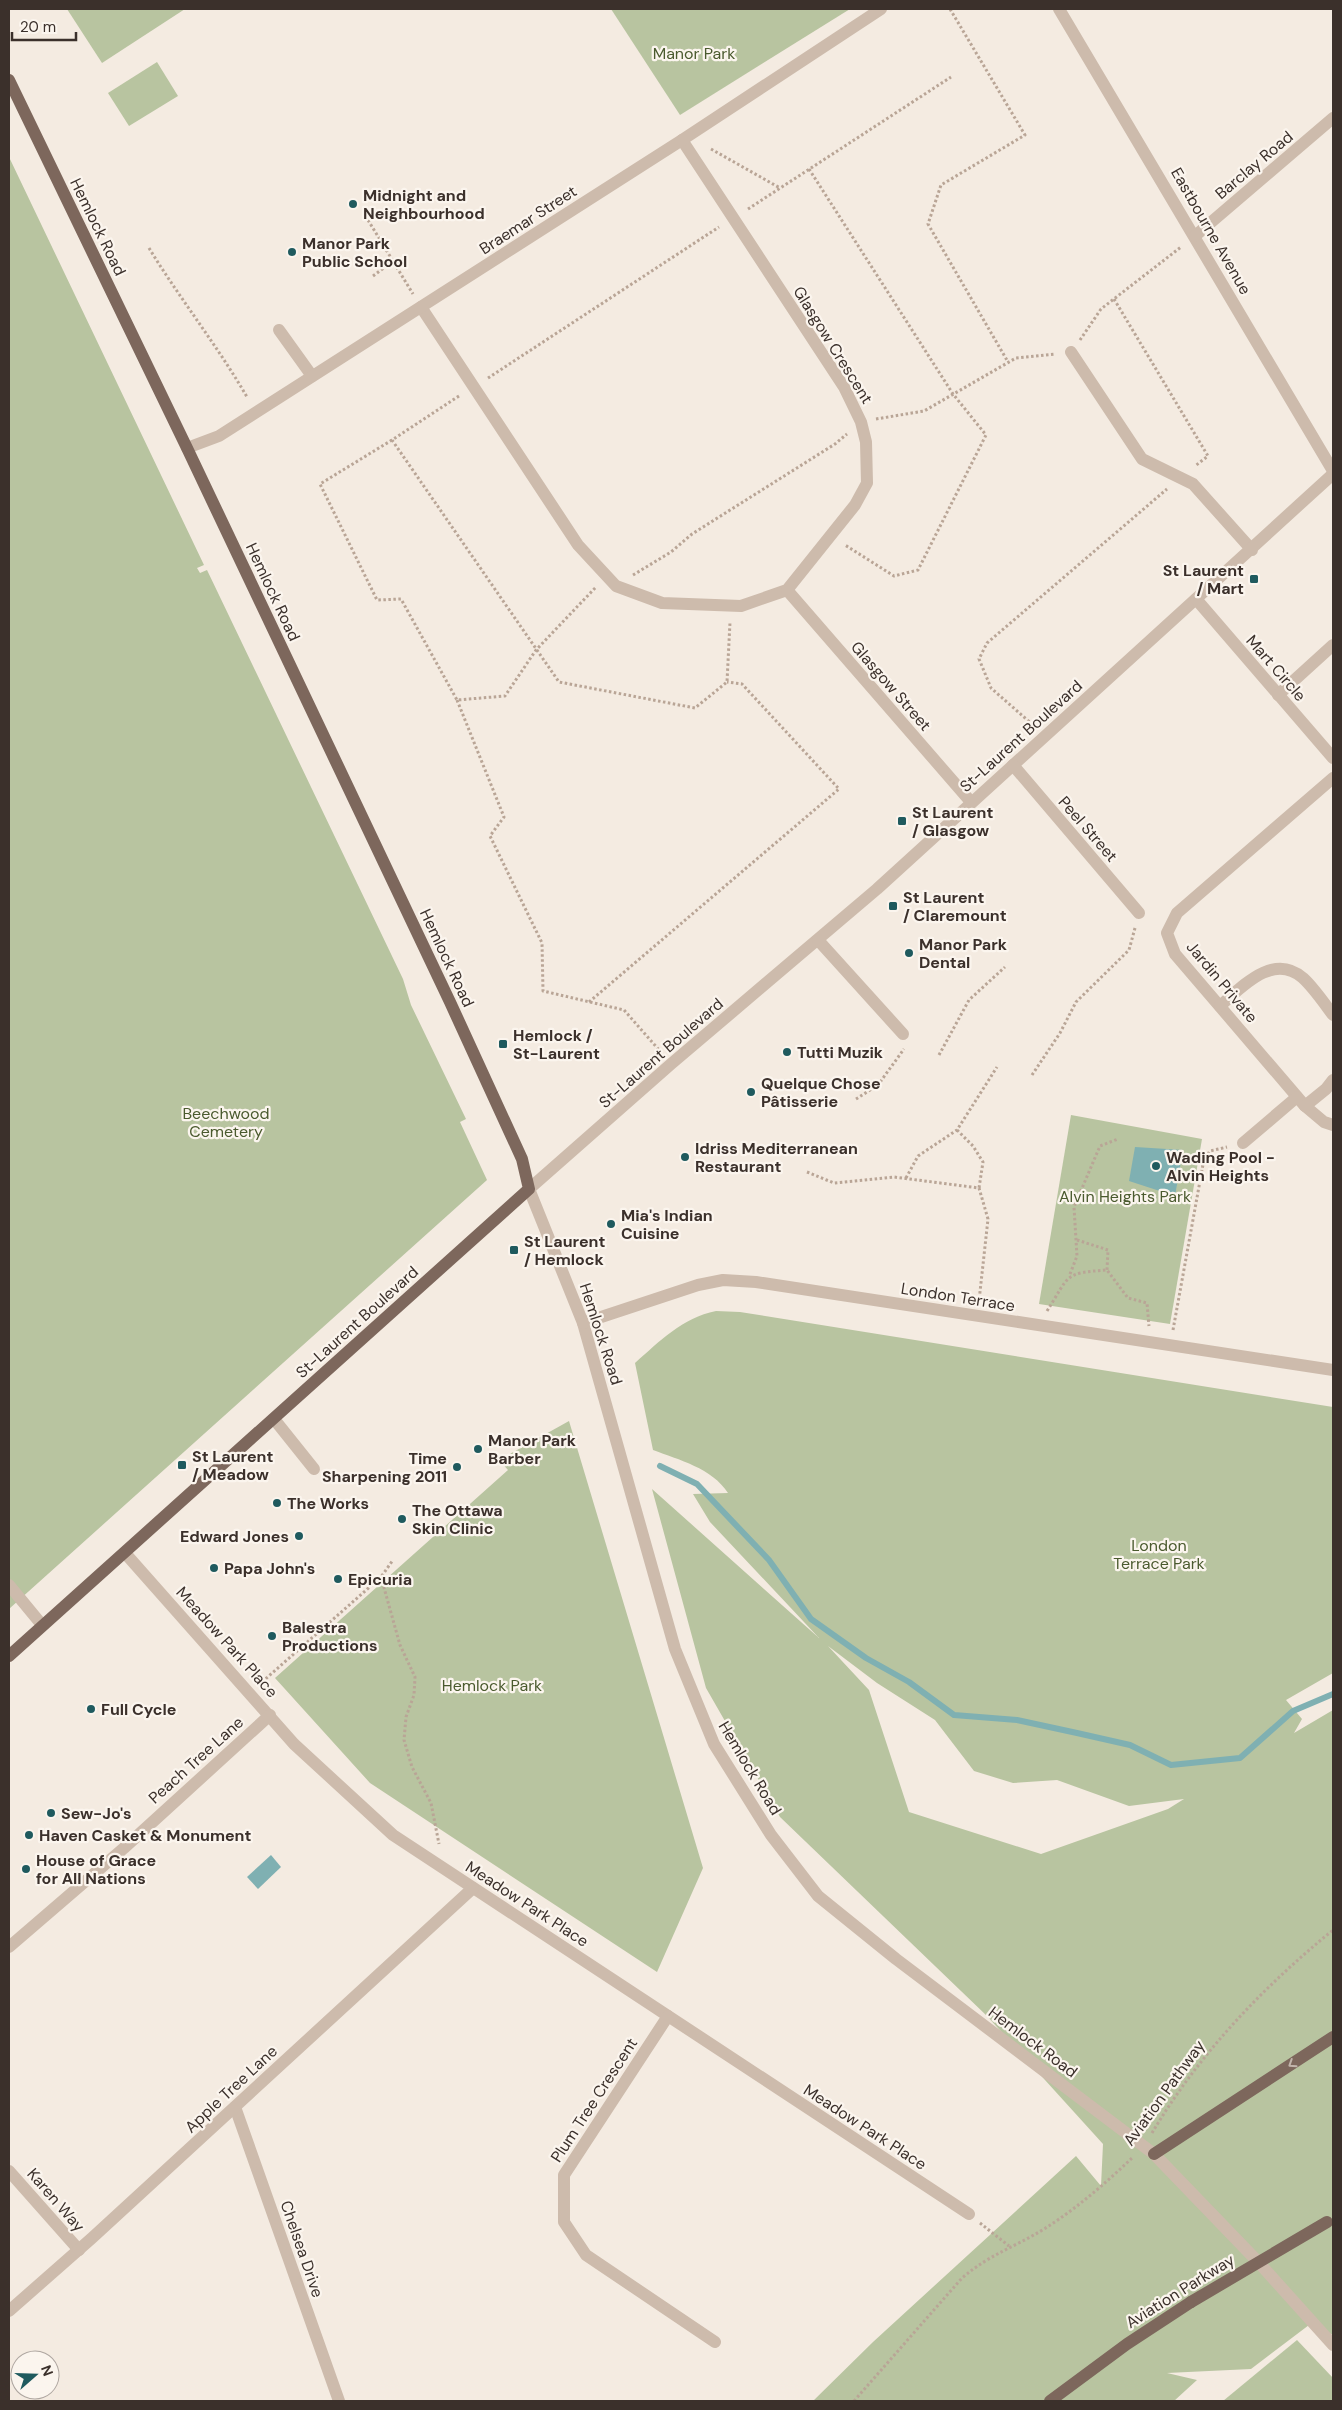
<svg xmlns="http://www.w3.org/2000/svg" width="1342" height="2410" font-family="'DM Sans',sans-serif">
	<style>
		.green { fill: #b8c4a0; fill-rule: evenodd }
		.water { fill: #7fb0b2 }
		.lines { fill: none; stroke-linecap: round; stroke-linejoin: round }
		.stream { stroke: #7fb0b2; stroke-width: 6 }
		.path { stroke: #b9a596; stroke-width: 3; stroke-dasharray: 2.5 2.5; stroke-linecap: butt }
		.minor { stroke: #cdbbac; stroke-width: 12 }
		.major { stroke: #7d675c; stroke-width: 12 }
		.major-bridge { stroke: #7d675c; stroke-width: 12 }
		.oneway { stroke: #c2b5ac }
		.poi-dot { fill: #1f5a5e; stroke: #fbf5ee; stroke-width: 2 }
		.labels { text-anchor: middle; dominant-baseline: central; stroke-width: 4.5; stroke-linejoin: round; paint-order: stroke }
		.park-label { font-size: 16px; fill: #4a5a2e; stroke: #fbf5ee }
		.street-label { font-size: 16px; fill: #3b302b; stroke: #fbf5ee }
		.poi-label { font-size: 16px; font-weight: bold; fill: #3b302b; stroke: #fbf5ee; text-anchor: start }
	</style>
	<rect width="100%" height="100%" fill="#f4ebe1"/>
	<g class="green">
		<path d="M67 9H185L102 63Z"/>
		<path d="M611 9H850L680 115Z"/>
		<path d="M157 62 178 96 129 126 108 93Z"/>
		<path d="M9 157 204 565 197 568 200 573 207 570 403 979 411 1005 466 1119 460 1122 487 1180 9 1609Z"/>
		<path d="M1071 1115 1202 1139 1170 1324 1039 1304Z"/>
		<path d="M716 1311 740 1312 1333 1407V1673L1286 1700 1302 1719 1294 1733 1333 1710V2335L1309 2325 1251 2369 1167 2373 1197 2380 1174 2401H813L873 2342 1076 2156 1101 2186 1103 2144 987 2016 780 1817 706 1688 652 1489 819 1638 710 1522 693 1494 728 1493C712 1468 679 1460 653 1450L635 1363C660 1341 682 1318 716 1311ZM828 1646 877 1683 935 1720 974 1771 1013 1783 1057 1780 1129 1806 1184 1799 1168 1809 1041 1854 909 1812 869 1690Z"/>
		<path d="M569 1421 703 1868 657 1972 370 1783 275 1678 508 1470 499 1460Z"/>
		<path d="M1297 2340 1333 2378V2401H1223Z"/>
	</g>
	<g class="water">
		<path d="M1135 1147 1183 1150 1175 1196 1129 1181Z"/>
		<path d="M271 1855 281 1867 258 1889 247 1877Z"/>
	</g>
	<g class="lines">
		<path class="stream" d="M660 1466 697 1484 769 1560 811 1619 866 1658 909 1682 954 1715 1017 1720 1077 1733 1130 1745 1171 1765 1240 1758 1293 1711 1333 1694"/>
		<g class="path">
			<path d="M950 9 1025 135 941 185 928 224 1008 362"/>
			<path d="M711 149 780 188"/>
			<path d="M809 169 953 394 986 435 918 570 894 576 845 545"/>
			<path d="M748 209 951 77"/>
			<path d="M368 220 413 294"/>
			<path d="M149 248C180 299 217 345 247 397"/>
			<path d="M373 276 393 261"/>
			<path d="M1114 299 1208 456 1195 466"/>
			<path d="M1080 340 1101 309 1181 247"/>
			<path d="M488 378 719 227"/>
			<path d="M459 396 392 440 559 682 695 708 727 682 730 622"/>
			<path d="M876 419 924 411 1016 358 1055 354"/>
			<path d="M392 440 320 484 377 600 401 599 457 700 505 696 536 650 596 587"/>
			<path d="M633 575 671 552 692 534 835 444 847 434"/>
			<path d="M457 700 504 817 490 836 542 943 543 991 624 1010 660 1051"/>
			<path d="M1033 725 991 688 979 659 987 643 1167 489"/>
			<path d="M589 1002 839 789 742 684 727 682"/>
			<path d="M939 1055 969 1000 1005 967"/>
			<path d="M1032 1075 1060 1033 1076 1002 1129 950 1135 928"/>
			<path d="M856 1099 878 1085 904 1049"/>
			<path d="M957 1130 973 1146 983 1162 979 1188"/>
			<path d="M807 1172 834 1183 894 1177 979 1188 988 1219 979 1301"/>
			<path d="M906 1178 918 1156 957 1130 997 1067"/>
			<path d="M1077 1240 1108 1250 1107 1270"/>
			<path d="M1070 1274 1077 1256 1074 1207 1100 1146 1118 1139"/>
			<path d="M1047 1311C1070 1275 1063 1273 1107 1270L1128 1298 1147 1303 1149 1326"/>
			<path d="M1173 1330 1204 1159 1210 1151 1227 1147"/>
			<path d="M381 1577 400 1645 415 1677 414 1695 406 1717 404 1740 412 1767 431 1803 439 1844"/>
			<path d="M262 1682 381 1577 393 1560"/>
			<path d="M1152 2133C1199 2054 1262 1988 1333 1930"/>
			<path d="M980 2223 1009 2246"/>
			<path d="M854 2401 962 2278C990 2254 1015 2247 1044 2229 1076 2209 1106 2183 1133 2157"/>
		</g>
		<g class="minor">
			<path d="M1059 9 1333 471"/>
			<path d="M1195 236 1333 118"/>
			<path d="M421 307 578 545 616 586 662 603 741 606 787 590 855 505 867 483 866 442 861 422 844 387 682 140"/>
			<path d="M279 330 312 376"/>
			<path d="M1071 352 1142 459 1193 484 1252 550"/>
			<path d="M187 448 219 436 682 140 881 9"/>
			<path d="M1333 474 877 889 671 1064 529 1189 583 1323 675 1649 714 1744 771 1835 818 1896 896 1959 1154 2154 1261 2265 1333 2345"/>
			<path d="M787 590 971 802"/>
			<path d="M1196 599 1333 758"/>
			<path d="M1278 695 1333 645"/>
			<path d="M1013 765 1139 913"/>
			<path d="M1333 778 1177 913 1167 933 1175 954 1305 1106 1324 1122 1333 1125"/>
			<path d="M818 940 903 1034"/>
			<path d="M1220 1006C1242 987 1273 952 1303 978 1314 988 1324 1003 1333 1015"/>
			<path d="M1305 1106 1326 1089 1333 1080"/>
			<path d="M1243 1143 1297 1097"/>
			<path d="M583 1323 698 1285 723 1280 756 1282 1333 1370"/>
			<path d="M274 1419 314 1469"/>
			<path d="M125 1553 294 1744 393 1835 969 2214"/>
			<path d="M9 1585 42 1625"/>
			<path d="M9 1947 124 1848 270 1715"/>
			<path d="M668 2016 564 2175V2222L586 2255 715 2342"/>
			<path d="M235 2107 339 2401"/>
			<path d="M9 2171 79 2250"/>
			<path d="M9 2311 92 2238 473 1888"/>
		</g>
		<g class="major">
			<path d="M9 80 187 448 450 1002 522 1159 529 1189 9 1656"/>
			<path d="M1154 2154 1333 2037"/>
			<path d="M1050 2401 1127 2344 1191 2302"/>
		</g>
		<path class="major-bridge" d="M1191 2302 1327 2222"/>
	</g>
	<defs><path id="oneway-chevron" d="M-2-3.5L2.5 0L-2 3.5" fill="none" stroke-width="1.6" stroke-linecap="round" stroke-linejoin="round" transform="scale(1.25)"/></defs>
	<use class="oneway" href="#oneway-chevron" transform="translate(1292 2064) rotate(147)"/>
	<g class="poi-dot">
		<circle cx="353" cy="204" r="5"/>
		<circle cx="292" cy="252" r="5"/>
		<rect x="1249" y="574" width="10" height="10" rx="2.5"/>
		<rect x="897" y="816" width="10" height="10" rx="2.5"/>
		<rect x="888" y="901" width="10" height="10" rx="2.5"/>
		<circle cx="909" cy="953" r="5"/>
		<rect x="498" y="1039" width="10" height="10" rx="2.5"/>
		<circle cx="787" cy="1052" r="5"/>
		<circle cx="751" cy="1092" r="5"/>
		<circle cx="685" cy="1157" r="5"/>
		<circle cx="1156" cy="1166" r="5"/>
		<circle cx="611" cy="1224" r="5"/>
		<rect x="509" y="1245" width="10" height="10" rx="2.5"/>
		<circle cx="478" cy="1449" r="5"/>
		<rect x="177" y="1460" width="10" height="10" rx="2.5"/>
		<circle cx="457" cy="1467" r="5"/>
		<circle cx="277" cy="1503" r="5"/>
		<circle cx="402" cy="1519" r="5"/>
		<circle cx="299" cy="1536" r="5"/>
		<circle cx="214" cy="1568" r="5"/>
		<circle cx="338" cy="1579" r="5"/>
		<circle cx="272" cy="1636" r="5"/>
		<circle cx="91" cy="1709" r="5"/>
		<circle cx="51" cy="1813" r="5"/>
		<circle cx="29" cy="1835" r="5"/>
		<circle cx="26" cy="1869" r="5"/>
	</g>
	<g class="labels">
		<g class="park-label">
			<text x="694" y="53">Manor Park</text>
			<text x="226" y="1113">Beechwood<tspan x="226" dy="18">Cemetery</tspan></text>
			<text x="1125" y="1196">Alvin Heights Park</text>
			<text x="1159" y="1545">London<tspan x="1159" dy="18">Terrace Park</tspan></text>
			<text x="492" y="1685">Hemlock Park</text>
		</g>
		<g class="street-label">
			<text transform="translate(1254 165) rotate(-40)">Barclay Road</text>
			<text transform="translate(528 220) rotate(-33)">Braemar Street</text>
			<text transform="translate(98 227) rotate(64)">Hemlock Road</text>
			<text transform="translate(1211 231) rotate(60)">Eastbourne Avenue</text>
			<text transform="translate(833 345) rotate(58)">Glasgow Crescent</text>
			<text transform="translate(273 592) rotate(65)">Hemlock Road</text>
			<text transform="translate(1276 668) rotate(49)">Mart Circle</text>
			<text transform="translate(891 686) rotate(49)">Glasgow Street</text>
			<text transform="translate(1021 736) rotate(-42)">St-Laurent Boulevard</text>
			<text transform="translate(1088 829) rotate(49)">Peel Street</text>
			<text transform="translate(447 958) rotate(65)">Hemlock Road</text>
			<text transform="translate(1222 982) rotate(50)">Jardin Private</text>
			<text transform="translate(661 1053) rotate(-41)">St-Laurent Boulevard</text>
			<text transform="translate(958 1297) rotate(9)">London Terrace</text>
			<text transform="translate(357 1322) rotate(-42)">St-Laurent Boulevard</text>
			<text transform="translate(601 1334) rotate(72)">Hemlock Road</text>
			<text transform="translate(227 1642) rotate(48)">Meadow Park Place</text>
			<text transform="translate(196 1760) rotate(-42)">Peach Tree Lane</text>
			<text transform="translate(750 1768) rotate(59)">Hemlock Road</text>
			<text transform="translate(527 1904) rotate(33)">Meadow Park Place</text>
			<text transform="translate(1033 2042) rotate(37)">Hemlock Road</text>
			<text transform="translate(231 2089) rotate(-43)">Apple Tree Lane</text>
			<text transform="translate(1164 2093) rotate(-54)">Aviation Pathway</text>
			<text transform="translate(594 2100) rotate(-57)">Plum Tree Crescent</text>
			<text transform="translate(865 2127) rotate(33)">Meadow Park Place</text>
			<text transform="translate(56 2200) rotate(49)">Karen Way</text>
			<text transform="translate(302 2249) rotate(71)">Chelsea Drive</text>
			<text transform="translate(1180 2291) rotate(-32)">Aviation Parkway</text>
		</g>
		<g class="poi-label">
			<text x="363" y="195">Midnight and<tspan x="363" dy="18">Neighbourhood</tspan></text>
			<text x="302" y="243">Manor Park<tspan x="302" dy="18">Public School</tspan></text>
			<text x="1244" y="570" text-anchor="end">St Laurent<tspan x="1244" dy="18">/ Mart</tspan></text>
			<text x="912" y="812">St Laurent<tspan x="912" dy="18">/ Glasgow</tspan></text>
			<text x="903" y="897">St Laurent<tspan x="903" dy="18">/ Claremount</tspan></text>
			<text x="919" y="944">Manor Park<tspan x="919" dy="18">Dental</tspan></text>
			<text x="513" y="1035">Hemlock /<tspan x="513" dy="18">St-Laurent</tspan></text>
			<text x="797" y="1052">Tutti Muzik</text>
			<text x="761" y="1083">Quelque Chose<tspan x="761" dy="18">Pâtisserie</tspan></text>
			<text x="695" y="1148">Idriss Mediterranean<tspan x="695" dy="18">Restaurant</tspan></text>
			<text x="1166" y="1157">Wading Pool -<tspan x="1166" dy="18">Alvin Heights</tspan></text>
			<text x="621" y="1215">Mia's Indian<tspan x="621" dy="18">Cuisine</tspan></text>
			<text x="524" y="1241">St Laurent<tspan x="524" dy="18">/ Hemlock</tspan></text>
			<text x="488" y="1440">Manor Park<tspan x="488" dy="18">Barber</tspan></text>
			<text x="192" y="1456">St Laurent<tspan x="192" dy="18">/ Meadow</tspan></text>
			<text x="447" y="1458" text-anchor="end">Time<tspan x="447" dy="18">Sharpening 2011</tspan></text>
			<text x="287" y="1503">The Works</text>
			<text x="412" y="1510">The Ottawa<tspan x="412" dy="18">Skin Clinic</tspan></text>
			<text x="289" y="1536" text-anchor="end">Edward Jones</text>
			<text x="224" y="1568">Papa John's</text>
			<text x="348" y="1579">Epicuria</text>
			<text x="282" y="1627">Balestra<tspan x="282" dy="18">Productions</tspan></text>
			<text x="101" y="1709">Full Cycle</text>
			<text x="61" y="1813">Sew-Jo's</text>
			<text x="39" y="1835">Haven Casket &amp; Monument</text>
			<text x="36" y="1860">House of Grace<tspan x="36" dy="18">for All Nations</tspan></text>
		</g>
	</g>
	<rect width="1342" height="2410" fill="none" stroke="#3b302b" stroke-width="20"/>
	<g transform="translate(35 2375) rotate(70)"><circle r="24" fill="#fbf5ee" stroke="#aea6a0"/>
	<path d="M0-4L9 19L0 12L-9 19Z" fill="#1f5a5e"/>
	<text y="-8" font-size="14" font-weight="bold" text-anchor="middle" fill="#3b302b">N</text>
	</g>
	<path d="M12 32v8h64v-8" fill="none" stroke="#3b302b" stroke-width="2.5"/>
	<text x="20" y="32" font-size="15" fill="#3b302b" stroke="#fbf5ee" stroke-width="4" paint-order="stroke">20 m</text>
</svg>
